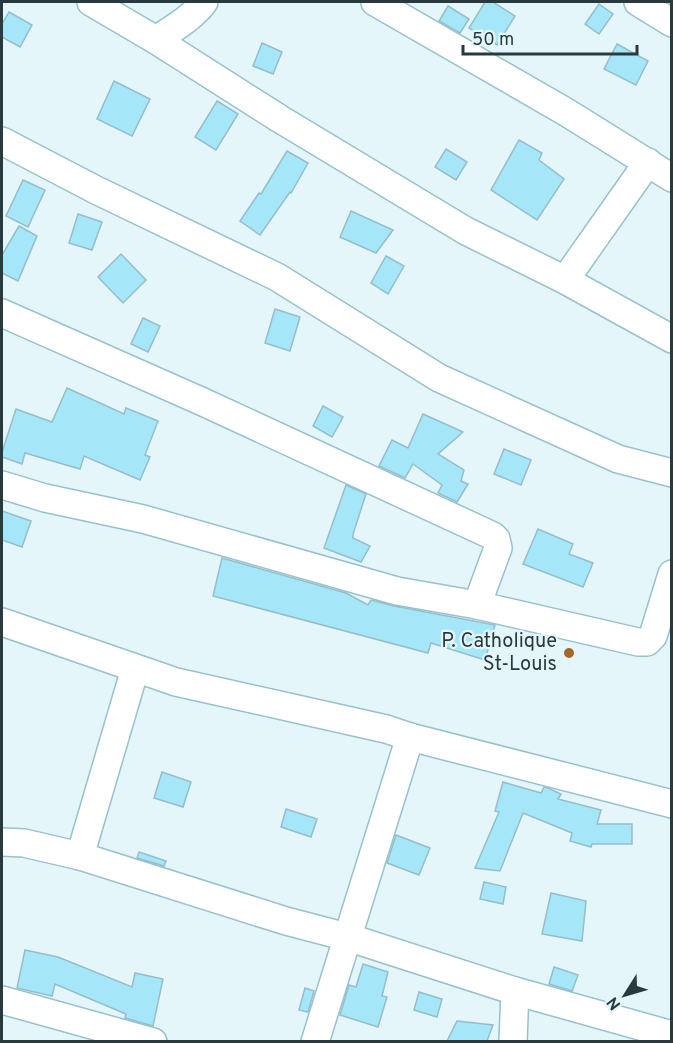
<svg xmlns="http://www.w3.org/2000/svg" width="673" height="1043" font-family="Overpass,sans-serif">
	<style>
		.building { fill: #a5e7f8; stroke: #94beca; stroke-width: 1.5 }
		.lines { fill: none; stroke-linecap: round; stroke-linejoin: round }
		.minor-casing { stroke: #97c2cd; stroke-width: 30 }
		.minor { stroke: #fff; stroke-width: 27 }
		.poi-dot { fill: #a36929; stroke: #e5f6fb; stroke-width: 2 }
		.labels { text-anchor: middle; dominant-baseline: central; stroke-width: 4.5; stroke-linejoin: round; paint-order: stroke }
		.poi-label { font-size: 20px; fill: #283a3e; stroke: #e5f6fb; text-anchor: end }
	</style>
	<rect width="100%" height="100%" fill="#e5f6fb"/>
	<g class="building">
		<path d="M485 2H493L515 16 497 45 469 28Z"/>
		<path d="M599 4 613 14 599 34 585 24Z"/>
		<path d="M448 6 469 19 460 33 439 21Z"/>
		<path d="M9 12 32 25 20 47 2 37V24Z"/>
		<path d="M262 43 282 52 273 74 253 66Z"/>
		<path d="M617 44 648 61 636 85 604 69Z"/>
		<path d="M114 81 150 99 132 136 97 119Z"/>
		<path d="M217 101 238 114 216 150 195 137Z"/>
		<path d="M519 140 542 153 539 160 564 179 537 220 491 190Z"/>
		<path d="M446 149 467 162 456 180 435 167Z"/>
		<path d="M287 151 308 163 291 193 290 192 260 235 240 221 259 193 261 194Z"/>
		<path d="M23 180 45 190 28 227 6 216Z"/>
		<path d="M351 211 393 230 376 253 340 237Z"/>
		<path d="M78 214 102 222 92 250 69 243Z"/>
		<path d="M19 226 37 236 18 281 2 273V255Z"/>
		<path d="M121 254 146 280 123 303 98 277Z"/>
		<path d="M386 256 404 266 388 294 371 283Z"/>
		<path d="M275 309 300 317 290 351 265 343Z"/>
		<path d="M143 318 160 326 148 352 131 344Z"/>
		<path d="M67 388 124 414 126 408 158 421 145 455 150 457 140 480 84 456 80 469 25 453 22 464 2 457V452L16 409 52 422Z"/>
		<path d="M323 406 343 417 332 437 313 426Z"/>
		<path d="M423 414 463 432 438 454 464 470 461 481 468 484 457 502 438 493 442 485 413 464 405 478 379 466 392 440 408 448Z"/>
		<path d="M504 449 531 460 521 485 494 474Z"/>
		<path d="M346 485 366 494 353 534V538L370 546 361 562 324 548Z"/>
		<path d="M2 511 31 521 22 547 2 540Z"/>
		<path d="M538 529 573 544 569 554 593 563 583 587 523 564Z"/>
		<path d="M222 558 346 593 368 605 371 600 394 606 495 625 485 660 431 643 428 653 213 596Z"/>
		<path d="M162 772 191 782 183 807 154 798Z"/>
		<path d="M503 782 541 793 544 787 548 788 561 794 558 799 601 810 597 824H632V844H592L591 847 570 841 572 833 523 813 500 871 475 868 499 812 495 811Z"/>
		<path d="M286 809 317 819 311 837 281 827Z"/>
		<path d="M396 835 430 848 419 875 387 863Z"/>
		<path d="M139 852 166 861 164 866 137 858Z"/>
		<path d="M484 882 506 887 503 904 480 899Z"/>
		<path d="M551 893 586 901 582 941 542 934Z"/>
		<path d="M25 950 58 957 132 987 135 973 163 979 153 1026 125 1018 126 1014 55 984 52 996 17 988Z"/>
		<path d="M363 964 388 972 382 996 387 997 378 1027 340 1015 349 985 356 987Z"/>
		<path d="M554 967 578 975 572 991 549 984Z"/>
		<path d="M305 988 314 991 308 1012 299 1010Z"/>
		<path d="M419 992 442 999 437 1017 414 1010Z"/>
		<path d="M457 1021 493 1025 487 1041H447Z"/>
	</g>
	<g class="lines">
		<g class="minor-casing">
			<g id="minor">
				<path d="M91 2 156 40 280 119 466 231 565 280 672 339"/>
				<path d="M375 2 566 112 672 178"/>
				<path d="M638 2 672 23"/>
				<path d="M156 40C172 29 192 18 204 2"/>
				<path d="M2 141 96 190 277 277 439 378 618 459 672 473"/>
				<path d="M565 280 648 162"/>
				<path d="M2 313 203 402 493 536 496 539 498 548 477 605"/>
				<path d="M2 485 45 498 143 519 397 591 477 605 638 642H647L653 636 672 574"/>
				<path d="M2 622 176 682 386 729 410 737 672 804"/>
				<path d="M2 842 24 843 80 856 286 921 347 937 515 991 672 1035"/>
				<path d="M80 856 135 669"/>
				<path d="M2 1000 153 1042"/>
				<path d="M315 1042 410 737"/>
				<path d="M513 1042 515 991"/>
			</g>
		</g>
		<use href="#minor" class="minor"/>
	</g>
	<circle class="poi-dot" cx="569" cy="653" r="6"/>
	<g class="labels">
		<g class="poi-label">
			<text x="557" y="642">P. Catholique<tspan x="557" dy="23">St-Louis</tspan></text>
		</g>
	</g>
	<rect width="673" height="1043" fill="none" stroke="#283a3e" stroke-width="6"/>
	<g transform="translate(625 995) rotate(233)" stroke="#e5f6fb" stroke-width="4.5" paint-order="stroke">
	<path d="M0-4.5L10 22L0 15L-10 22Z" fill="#283a3e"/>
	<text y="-9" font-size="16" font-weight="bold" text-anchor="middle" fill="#283a3e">N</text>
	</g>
	<path d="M463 45v9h174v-9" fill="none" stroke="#283a3e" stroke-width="3"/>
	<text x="472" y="45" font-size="18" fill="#283a3e" stroke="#e5f6fb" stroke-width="4.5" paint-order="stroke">50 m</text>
</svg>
